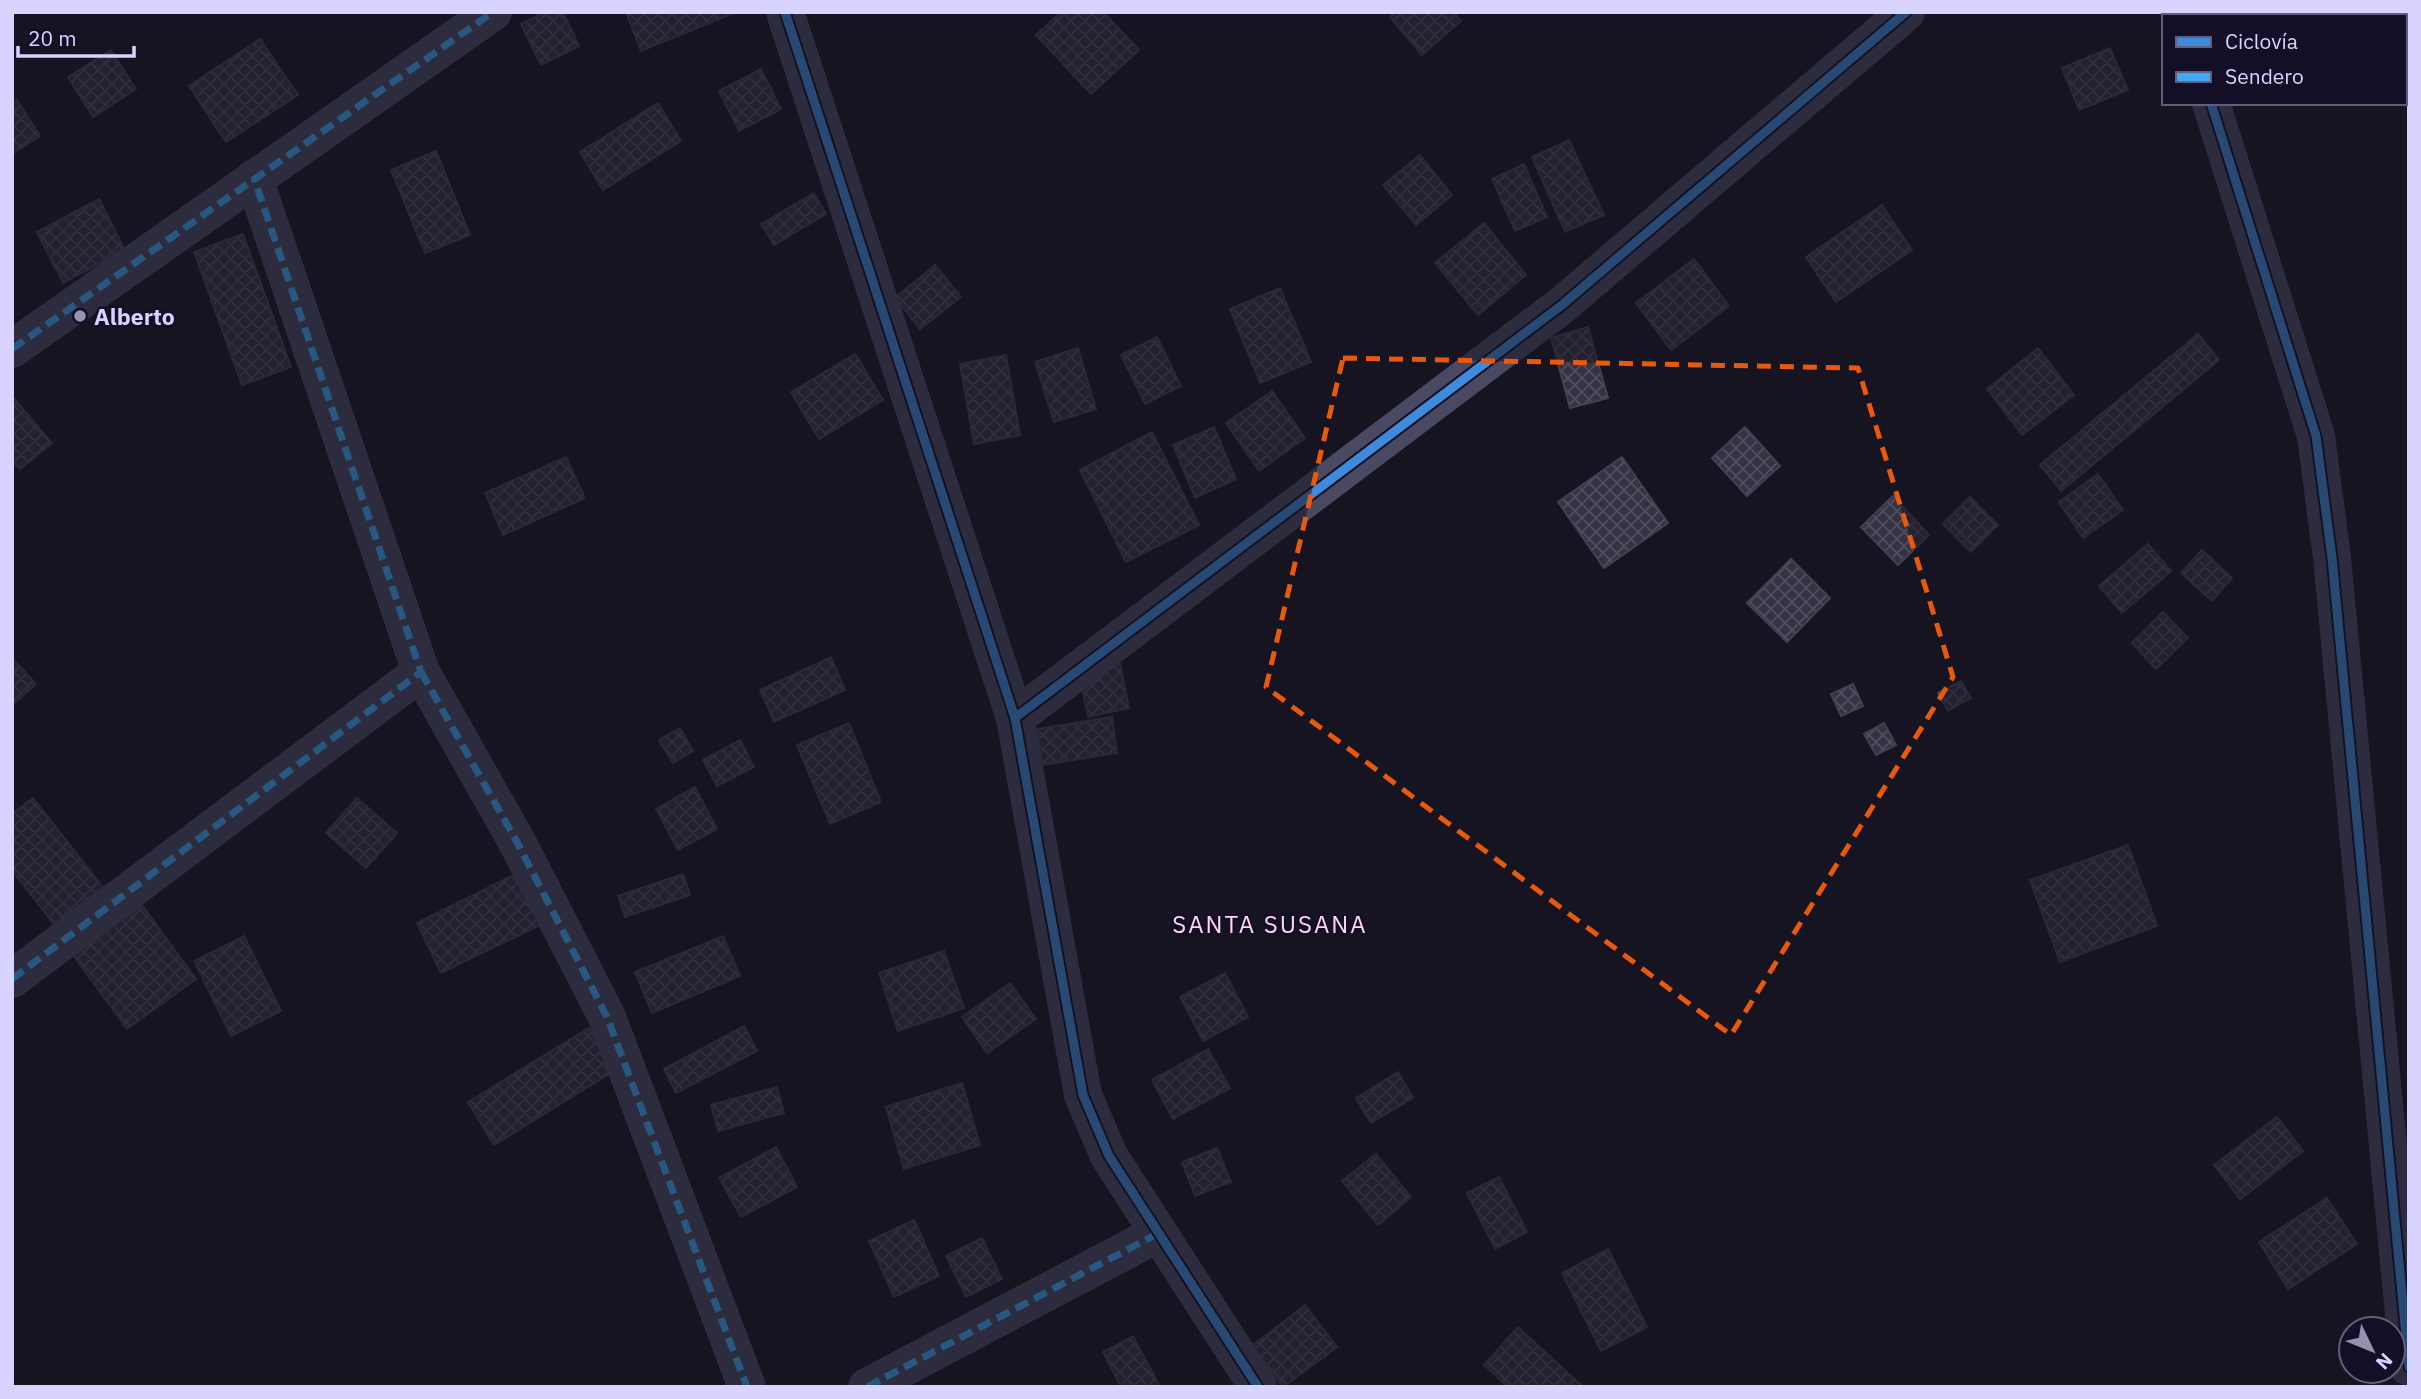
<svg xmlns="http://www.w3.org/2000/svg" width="2421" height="1399" font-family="'IBM Plex Sans',sans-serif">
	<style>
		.building { fill: url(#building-cross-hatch); stroke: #433f54; stroke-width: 2 }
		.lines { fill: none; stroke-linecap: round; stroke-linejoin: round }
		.minor { stroke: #4a4962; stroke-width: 38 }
		.quiet { stroke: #3fa9f5; stroke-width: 7; stroke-dasharray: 14 7; stroke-linecap: butt }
		.cycleway-casing { stroke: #130f26; stroke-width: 13 }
		.cycleway { stroke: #408adc; stroke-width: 9 }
		.marked { fill: none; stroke: #e8590c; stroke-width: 5; stroke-dasharray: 14 9; stroke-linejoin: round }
		.poi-dot { fill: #9591b1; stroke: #130f26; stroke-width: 2.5 }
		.labels { text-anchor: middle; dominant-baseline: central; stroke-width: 5; stroke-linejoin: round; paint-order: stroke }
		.poi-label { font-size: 23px; font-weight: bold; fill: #d9d4ff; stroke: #130f26; text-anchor: start }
		.neighbourhood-label { font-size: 24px; letter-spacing: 2px; fill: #ffd6f0; stroke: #130f26 }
	</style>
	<defs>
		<pattern id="building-cross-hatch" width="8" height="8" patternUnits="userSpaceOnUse" patternTransform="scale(1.75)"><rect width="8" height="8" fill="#343243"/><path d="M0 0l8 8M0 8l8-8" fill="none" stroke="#514f5f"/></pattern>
	</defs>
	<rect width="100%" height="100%" fill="#161421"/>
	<g class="building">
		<path d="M545 12H563L579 46 541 65 521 24Z"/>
		<path d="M626 12H736L641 51Z"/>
		<path d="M1061 12H1103L1139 50 1091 94 1036 35Z"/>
		<path d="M1396 12H1453L1461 21 1422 55 1390 17Z"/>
		<path d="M260 39 298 95 226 142 189 86Z"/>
		<path d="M2110 48 2128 90 2079 110 2062 68Z"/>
		<path d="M111 50 136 89 93 117 68 77Z"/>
		<path d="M761 69 781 109 739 131 719 91Z"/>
		<path d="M17 100 40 136 12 154V104Z"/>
		<path d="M658 103 681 141 603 190 580 152Z"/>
		<path d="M1569 140 1604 215 1565 232 1532 157Z"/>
		<path d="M436 151 470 235 425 253 391 170Z"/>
		<path d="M1420 155 1452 195 1416 225 1383 185Z"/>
		<path d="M1524 164 1547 217 1515 231 1492 179Z"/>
		<path d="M814 193 826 214 774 245 761 224Z"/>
		<path d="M99 199 125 250 63 283 37 232Z"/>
		<path d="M1882 205 1912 250 1836 302 1806 257Z"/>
		<path d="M1484 223 1526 275 1478 315 1435 263Z"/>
		<path d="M243 234 291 367 242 385 194 252Z"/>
		<path d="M1694 259 1729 306 1671 350 1636 303Z"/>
		<path d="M935 265 961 297 920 329 895 298Z"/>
		<path d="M1280 288 1311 362 1260 383 1230 309Z"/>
		<path d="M1588 327 1608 398 1570 408 1551 338Z"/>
		<path d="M2198 334 2219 360 2061 491 2040 465Z"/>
		<path d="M1157 337 1181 386 1145 404 1121 355Z"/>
		<path d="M1078 348 1096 409 1054 422 1035 362Z"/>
		<path d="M2038 348 2074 395 2022 435 1987 389Z"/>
		<path d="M855 354 883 400 819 439 791 392Z"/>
		<path d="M1006 355 1020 435 974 444 960 364Z"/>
		<path d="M1272 391 1305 438 1259 471 1226 423Z"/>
		<path d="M12 396 52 443 20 469 12 460Z"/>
		<path d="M1214 427 1236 479 1195 498 1173 445Z"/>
		<path d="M1745 427 1780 466 1747 496 1712 458Z"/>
		<path d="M1152 432 1199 525 1126 562 1080 470Z"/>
		<path d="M566 457 585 498 503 535 485 493Z"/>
		<path d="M1622 457 1668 523 1604 568 1558 502Z"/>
		<path d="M2098 474 2123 510 2083 538 2059 502Z"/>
		<path d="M1893 496 1929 535 1898 565 1861 527Z"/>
		<path d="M1970 497 1998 525 1971 552 1943 524Z"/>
		<path d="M2148 544 2171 571 2122 613 2099 586Z"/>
		<path d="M2202 550 2232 578 2212 601 2181 573Z"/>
		<path d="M1791 559 1830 598 1787 642 1747 603Z"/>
		<path d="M2163 612 2188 638 2156 669 2132 643Z"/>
		<path d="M831 657 845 690 774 722 760 690Z"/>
		<path d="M12 658 36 684 12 705Z"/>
		<path d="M1120 664 1129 708 1088 717 1079 672Z"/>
		<path d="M1961 681 1971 698 1948 711 1938 693Z"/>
		<path d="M1853 684 1863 706 1841 716 1831 694Z"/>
		<path d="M1112 717 1117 753 1042 765 1037 729Z"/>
		<path d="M849 723 881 802 830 824 797 745Z"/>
		<path d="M1884 723 1896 745 1876 755 1864 734Z"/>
		<path d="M680 728 693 751 673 763 659 740Z"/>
		<path d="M740 740 754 767 717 786 703 760Z"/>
		<path d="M695 787 717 829 678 850 656 809Z"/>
		<path d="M33 798 106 891 58 929 12 871V814Z"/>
		<path d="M357 798 397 833 366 868 326 833Z"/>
		<path d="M2128 845 2157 926 2060 962 2030 880Z"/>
		<path d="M515 874 540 925 441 973 417 923Z"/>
		<path d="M683 874 690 895 625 917 618 896Z"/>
		<path d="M142 905 196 979 127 1029 73 955Z"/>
		<path d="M244 936 281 1011 231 1036 194 961Z"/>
		<path d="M723 936 740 976 652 1013 635 972Z"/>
		<path d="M944 951 964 1008 898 1031 879 973Z"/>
		<path d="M1225 973 1248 1017 1203 1041 1180 997Z"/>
		<path d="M1010 983 1036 1019 987 1053 962 1017Z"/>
		<path d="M744 1026 757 1051 676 1093 664 1069Z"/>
		<path d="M589 1028 614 1071 494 1145 468 1102Z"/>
		<path d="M1208 1049 1230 1088 1173 1119 1152 1080Z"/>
		<path d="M1398 1072 1413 1098 1371 1123 1356 1098Z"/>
		<path d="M962 1083 980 1145 904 1169 886 1107Z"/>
		<path d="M777 1087 784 1113 718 1131 711 1105Z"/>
		<path d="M2277 1117 2303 1151 2240 1199 2214 1165Z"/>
		<path d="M776 1147 797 1187 741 1217 719 1178Z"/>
		<path d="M1217 1148 1231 1182 1195 1196 1182 1162Z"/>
		<path d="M1376 1154 1411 1197 1378 1225 1342 1181Z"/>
		<path d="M1499 1177 1527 1232 1495 1249 1467 1193Z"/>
		<path d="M2327 1198 2357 1244 2288 1289 2259 1242Z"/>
		<path d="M914 1220 939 1276 894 1297 869 1241Z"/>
		<path d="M982 1238 1002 1279 966 1297 946 1256Z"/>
		<path d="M1608 1249 1647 1327 1601 1351 1562 1273Z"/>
		<path d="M1305 1305 1337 1347 1283 1387 1252 1346Z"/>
		<path d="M1518 1327 1581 1385 1580 1387H1508L1484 1365Z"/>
		<path d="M1133 1336 1160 1387H1121L1103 1352Z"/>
	</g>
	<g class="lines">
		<g class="minor">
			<path d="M785 12 1015 718 1083 1095 1109 1156 1258 1387"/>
			<path d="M2180 12 2181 16"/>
			<path d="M2211 103 2316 436 2332 558 2409 1367"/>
			<path d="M12 349 493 12"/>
			<path d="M421 672 517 842 607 1017 747 1387"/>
			<path d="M1015 718 1562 305 1906 12"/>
			<path d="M12 979 421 672 254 178"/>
			<path d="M867 1387 1157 1234"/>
		</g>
		<g class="quiet">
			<path d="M12 349 493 12"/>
			<path d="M421 672 517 842 607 1017 747 1387"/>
			<path d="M12 979 421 672 254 178"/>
			<path d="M867 1387 1157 1234"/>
		</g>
		<g class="cycleway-casing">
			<g id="cycleway">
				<path d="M785 12 1015 718 1083 1095 1109 1156 1258 1387"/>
				<path d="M2211 103 2316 436 2332 558 2409 1367"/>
				<path d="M1015 718 1562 305 1906 12"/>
			</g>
		</g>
		<use href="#cycleway" class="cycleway"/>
	</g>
	<path d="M0 0H2421V1399H0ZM1343 358 1858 368 1953 677 1731 1035 1266 687Z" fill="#161421" fill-opacity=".55" fill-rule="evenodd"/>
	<path class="marked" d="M1343 358 1858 368 1953 677 1731 1035 1266 687Z"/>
	<circle class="poi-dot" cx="80" cy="316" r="7"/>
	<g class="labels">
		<g class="poi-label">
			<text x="94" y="316">Alberto</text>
		</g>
		<g class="neighbourhood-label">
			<text x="1270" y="924">SANTA SUSANA</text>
		</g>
	</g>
	<rect width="2421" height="1399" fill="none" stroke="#d9d4ff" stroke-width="28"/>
	<rect x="2162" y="14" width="245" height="91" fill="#130f26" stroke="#625e7d" stroke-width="2"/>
	<rect x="2176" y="37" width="35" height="10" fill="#408adc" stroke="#625e7d" stroke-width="2"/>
	<text x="2225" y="49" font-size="21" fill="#d9d4ff">Ciclovía</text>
	<rect x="2176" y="72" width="35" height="10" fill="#3fa9f5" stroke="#625e7d" stroke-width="2"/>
	<text x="2225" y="84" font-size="21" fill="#d9d4ff">Sendero</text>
	<g transform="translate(2372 1350) rotate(133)"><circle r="33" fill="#130f26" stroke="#625e7d" stroke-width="2"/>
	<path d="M0-5L12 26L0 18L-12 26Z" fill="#9591b1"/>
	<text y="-10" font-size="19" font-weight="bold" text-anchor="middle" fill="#d9d4ff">N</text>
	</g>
	<path d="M18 46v10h116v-10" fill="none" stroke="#d9d4ff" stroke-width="3.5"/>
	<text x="28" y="46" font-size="21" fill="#d9d4ff" stroke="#130f26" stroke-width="5" paint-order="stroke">20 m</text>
</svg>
